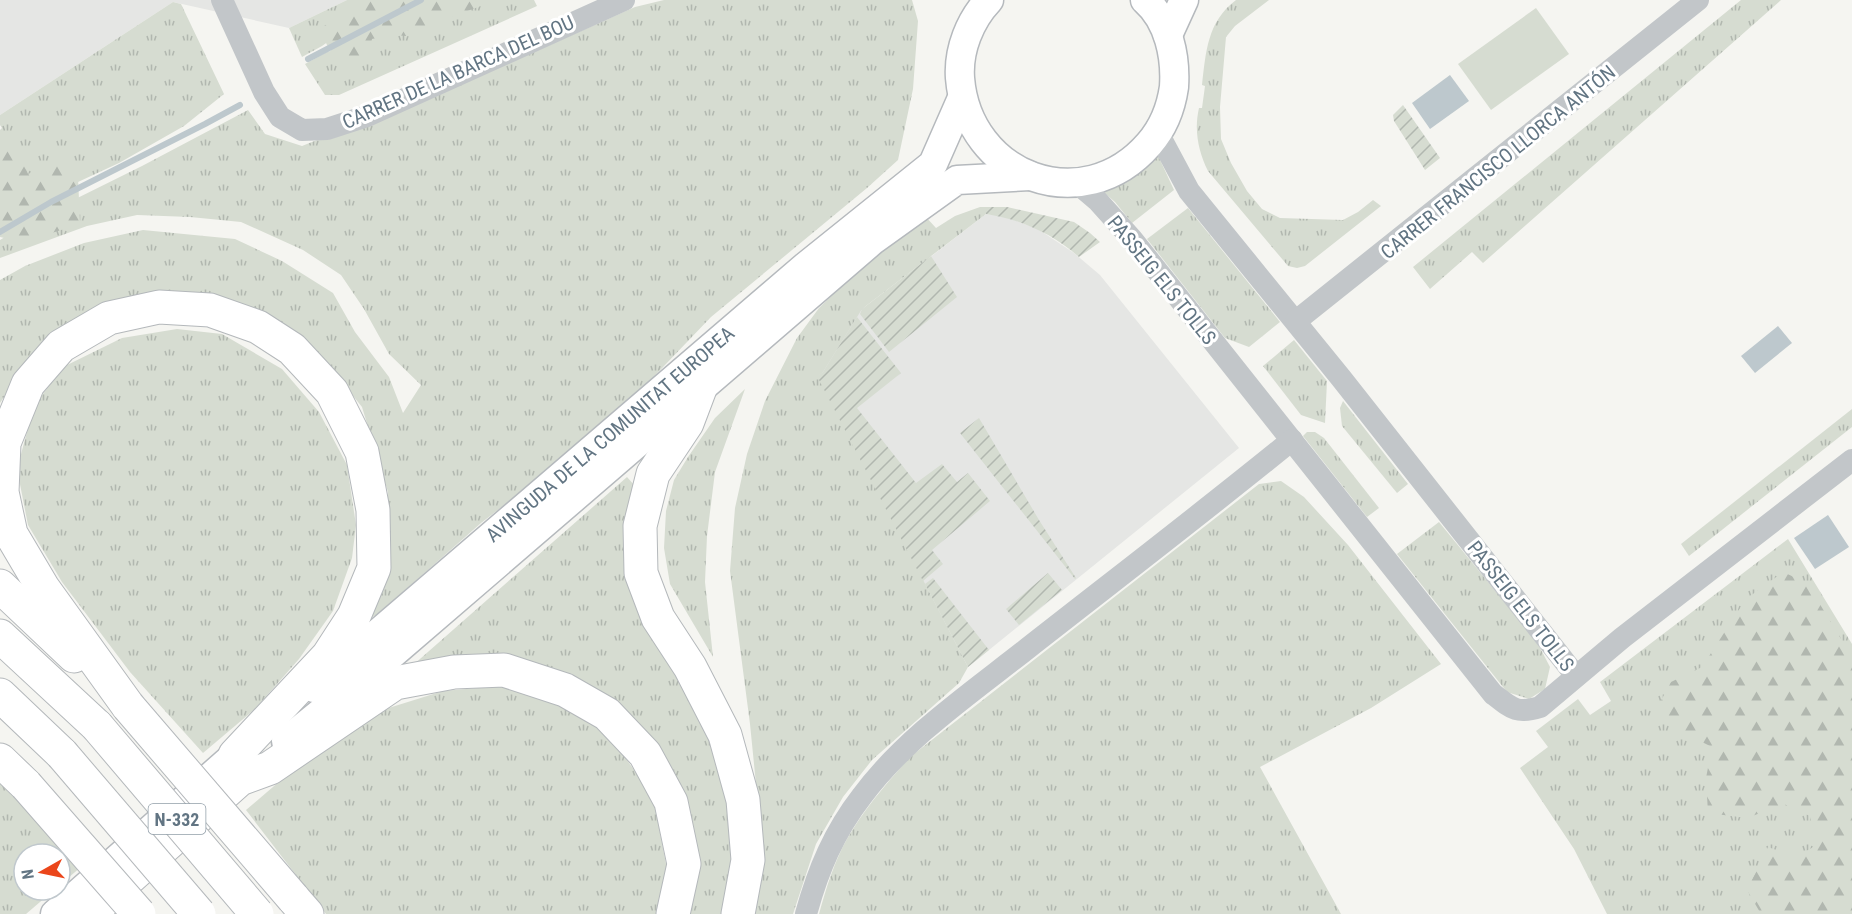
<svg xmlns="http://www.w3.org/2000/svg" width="1852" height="914" font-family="'Roboto Condensed',sans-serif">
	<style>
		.built { fill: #e5e6e4 }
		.grass { fill: url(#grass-tufts) }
		.forest { fill: url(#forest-firs) }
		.garden { fill: url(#garden-furrows) }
		.pitch { fill: #d6dcd1 }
		.water { fill: #bdc8cd }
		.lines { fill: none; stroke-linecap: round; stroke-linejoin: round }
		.stream { stroke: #bdc8cd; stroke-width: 6 }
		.major-casing { stroke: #b5b9bd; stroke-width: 31 }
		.highway-casing { stroke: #b4b8bb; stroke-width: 35 }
		.minor { stroke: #c2c6c9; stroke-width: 22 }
		.major { stroke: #fff; stroke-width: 28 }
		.highway { stroke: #fff; stroke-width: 33 }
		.highway-bridge-casing { stroke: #b4b8bb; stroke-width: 35; stroke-linecap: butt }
		.highway-bridge { stroke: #fff; stroke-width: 33 }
		.labels { text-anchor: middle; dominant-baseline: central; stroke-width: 6; stroke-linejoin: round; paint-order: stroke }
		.shield { fill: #fff; stroke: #919ea8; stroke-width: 1.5 }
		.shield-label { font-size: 18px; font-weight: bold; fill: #627583 }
		.street-label { font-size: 20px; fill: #627583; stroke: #fff }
	</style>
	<defs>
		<pattern id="grass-tufts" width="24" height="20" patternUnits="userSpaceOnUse" patternTransform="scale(1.5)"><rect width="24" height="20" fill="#d6dcd1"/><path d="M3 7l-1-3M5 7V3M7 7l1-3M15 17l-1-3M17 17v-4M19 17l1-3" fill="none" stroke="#b1b7af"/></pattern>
		<pattern id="forest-firs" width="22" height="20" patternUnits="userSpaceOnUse" patternTransform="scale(1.5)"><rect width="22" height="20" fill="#d6dcd1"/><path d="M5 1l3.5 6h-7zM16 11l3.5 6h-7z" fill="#b1b7af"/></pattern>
		<pattern id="garden-furrows" width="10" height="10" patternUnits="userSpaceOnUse" patternTransform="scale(1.5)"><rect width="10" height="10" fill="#d6dcd1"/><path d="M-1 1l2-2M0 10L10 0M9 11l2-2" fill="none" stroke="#b1b7af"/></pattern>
	</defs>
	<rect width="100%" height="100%" fill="#f5f5f1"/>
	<g class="built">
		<path d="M0 0H347L289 28 173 2 0 115Z"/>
		<path d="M986 214 1003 216 1038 229 1074 253 1100 275 1239 448 968 667 817 376 819 309H863Z"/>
	</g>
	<g class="grass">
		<path d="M347 0H387L322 46 302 57 289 28Z"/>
		<path d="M487 0H534L537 6 339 95H325L305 64 327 52 416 26Z"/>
		<path d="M664 0H912L918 21 913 89 898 160 867 188 711 317 641 390 561 461 481 523 378 614 364 621 386 530 388 492 362 407 318 352 260 312 203 294 35 351 0 403V280L25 266 84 243 143 230 235 239 282 261 333 293 355 332 389 377 403 413 421 385 389 354 364 309 341 275 303 250 241 222 190 217 137 215 87 226 0 258V240L31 221 142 166 248 110 265 134 302 146 516 60 635 7Z"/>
		<path d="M1236 0H1269L1235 26 1226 37 1220 107 1221 139 1231 163 1247 191 1262 209 1280 218 1343 220 1358 212 1373 200 1381 206 1305 266 1297 268 1288 266 1208 171C1198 151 1194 130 1199 108H1202L1205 86 1202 85C1206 52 1207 22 1236 0Z"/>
		<path d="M1741 0H1781L1483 263 1472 252 1430 289 1413 267Z"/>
		<path d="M173 2 181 4 224 94 184 126 119 163 78 182 0 227V130L2 128 0 125V115Z"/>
		<path d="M1155 149 1174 190 1132 223 1115 202 1099 188Z"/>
		<path d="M980 207H986V214L862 309 823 372 818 376 968 667 959 683 872 760 843 797 816 844 793 914H750L761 834 750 724 730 571 735 508 747 454 765 401 797 338 819 308 847 281 925 216 936 228 955 216Z"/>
		<path d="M1188 208 1280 322 1249 347 1225 338 1147 239Z"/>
		<path d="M177 329 222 334 282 369 319 412 347 465 356 525 352 558 333 611 299 659 255 709 203 753 130 672 62 582 28 525 17 469 34 406 63 367 122 338Z"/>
		<path d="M1294 340 1327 381 1325 423 1301 415 1263 366Z"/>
		<path d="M745 389 715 472 707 536 705 582 713 657 670 584 664 548 666 511 674 480 688 457 715 418Z"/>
		<path d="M1343 401 1408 484 1397 493 1342 426 1340 408Z"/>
		<path d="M1852 409V427L1689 556 1681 544Z"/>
		<path d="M1307 432H1315L1324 438 1379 508 1367 517 1303 436Z"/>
		<path d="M627 477 635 486 627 528 703 713 733 824 732 888 726 914H689L694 841 604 698 412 666Z"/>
		<path d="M1281 481 1304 497 1348 545 1441 664 1371 708 1260 767 1341 914H819C826 889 834 862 847 839 864 809 887 783 910 757L1259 484Z"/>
		<path d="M1439 522 1537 642 1550 667 1545 689 1529 699 1507 692 1397 554Z"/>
		<path d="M1788 539 1852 644V914H1607L1574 849 1520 768 1548 747 1536 731 1578 699 1590 715 1611 701 1600 682Z"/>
		<path d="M500 686 556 702 608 734 653 796 668 874 661 914H326L246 810 323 744 379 711 443 691Z"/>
		<path d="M0 776 82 866 60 885V854H24V890H54L26 914H0Z"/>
	</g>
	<g class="forest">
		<path d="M372 0H497L443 20 417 37 395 35 372 39 363 59 342 62C331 53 321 41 324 26L340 16Z"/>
		<path d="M7 143 22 153 28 174 58 162 78 177 80 223C56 232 26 244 0 237V147Z"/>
		<path d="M1783 572 1807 583 1852 657V914H1761L1747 890 1768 847 1796 857 1815 846 1810 816 1784 804 1747 818 1708 813 1706 778 1712 747 1662 722 1657 708 1671 682 1702 667 1746 599Z"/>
	</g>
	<g class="garden">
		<path d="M1403 105 1440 158 1425 170 1394 121 1393 115Z"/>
		<path d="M986 207H1007L1074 222 1090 233 1100 242 1079 257C1053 234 1020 219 986 214Z"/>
		<path d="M931 256 957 297 889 352 860 314 862 309Z"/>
		<path d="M857 317 901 373 857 408 916 483 942 464 957 482 968 473 990 501 932 550 943 564 923 581 817 376 823 372Z"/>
		<path d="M979 418 1039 520 1076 578 1075 579 960 433Z"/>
		<path d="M1048 573 1062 590 1019 625 1006 609Z"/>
		<path d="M933 578 989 650 968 667 925 584Z"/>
	</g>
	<path class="pitch" d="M1536 8 1569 54 1491 110 1458 64Z"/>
	<g class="water">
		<path d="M1450 75 1469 101 1430 129 1412 103Z"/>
		<path d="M1778 326 1792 343 1755 373 1741 356Z"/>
		<path d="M1828 515 1849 547 1815 569 1794 538Z"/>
	</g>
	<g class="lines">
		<g class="stream">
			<path d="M308 59 421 0"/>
			<path d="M0 232 51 202 205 124 240 105"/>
		</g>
		<g class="major-casing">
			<g id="major">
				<path d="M989 0C970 20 958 50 960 78 968 177 1083 220 1149 144 1163 128 1171 108 1174 87 1176 57 1169 21 1145 0"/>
				<path d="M1168 35 1184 0"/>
				<path id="s1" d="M314 688 806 266 933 164 962 98"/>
				<path d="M286 741 383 662 872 241 957 180 1030 176"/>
				<path d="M55 914 251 741"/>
			</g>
		</g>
		<g class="highway-casing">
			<g id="highway">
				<path d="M701 386 687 423 653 474 640 526 641 573 658 618 690 667 725 735 743 800 748 860 738 914"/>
				<path d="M0 586 74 656"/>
				<path d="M0 636 97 726"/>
				<path d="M0 695 62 754"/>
				<path d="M128 706 43 588 11 534 2 492 4 443 28 384 61 346 109 318 159 307 210 310 258 327 292 349 332 392 362 452 373 510 374 568 354 616 328 656 235 755"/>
				<path d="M0 760 26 785"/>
				<path d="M293 898 307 914"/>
				<path d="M89 914 240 779 270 768 395 683 454 672 504 670 565 690 607 714 645 754 671 802 684 864 673 914"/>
			</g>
		</g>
		<g class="minor">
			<path d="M222 0 264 92 280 117 302 130 327 129 367 116 624 0"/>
			<path d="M1158 133 1189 191 1341 378 1576 676"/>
			<path d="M1077 183 1097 200 1132 239 1493 694C1512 709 1517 714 1540 707L1622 638 1852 460"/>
			<path d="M1296 321 1698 0"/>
			<path d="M806 914C818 870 834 832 862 796 905 738 971 693 1028 648 1116 579 1205 511 1292 440"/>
		</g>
		<use href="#major" class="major"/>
		<use href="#highway" class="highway"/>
		<g class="highway-bridge-casing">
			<g id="highway-bridge">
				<path d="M128 706 293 898"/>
				<path d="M97 726 257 914"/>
				<path d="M62 754 199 914"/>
				<path d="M26 785 139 914"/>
			</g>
		</g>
		<use href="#highway-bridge" class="highway-bridge"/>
	</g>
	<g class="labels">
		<rect class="shield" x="148.5" y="804" width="57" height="30" rx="4.5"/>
		<g class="shield-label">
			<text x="177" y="819">N-332</text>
		</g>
		<g class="street-label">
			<text transform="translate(458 72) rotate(-24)">CARRER DE LA BARCA DEL BOU</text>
			<text transform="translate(1498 162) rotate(-39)">CARRER FRANCISCO LLORCA ANTÓN</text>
			<text transform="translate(1162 280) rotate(51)">PASSEIG ELS TOLLS</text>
			<text stroke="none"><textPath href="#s1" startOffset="390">AVINGUDA DE LA COMUNITAT EUROPEA</textPath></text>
			<text transform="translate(1521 606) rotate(52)">PASSEIG ELS TOLLS</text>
		</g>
	</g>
	<g transform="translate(42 872) rotate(261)"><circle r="28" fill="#ffffff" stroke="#c0c8cd" stroke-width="1.5"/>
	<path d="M0-4.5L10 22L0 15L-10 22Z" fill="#eb461b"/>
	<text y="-9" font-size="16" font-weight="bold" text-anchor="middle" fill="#627583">N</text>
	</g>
</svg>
